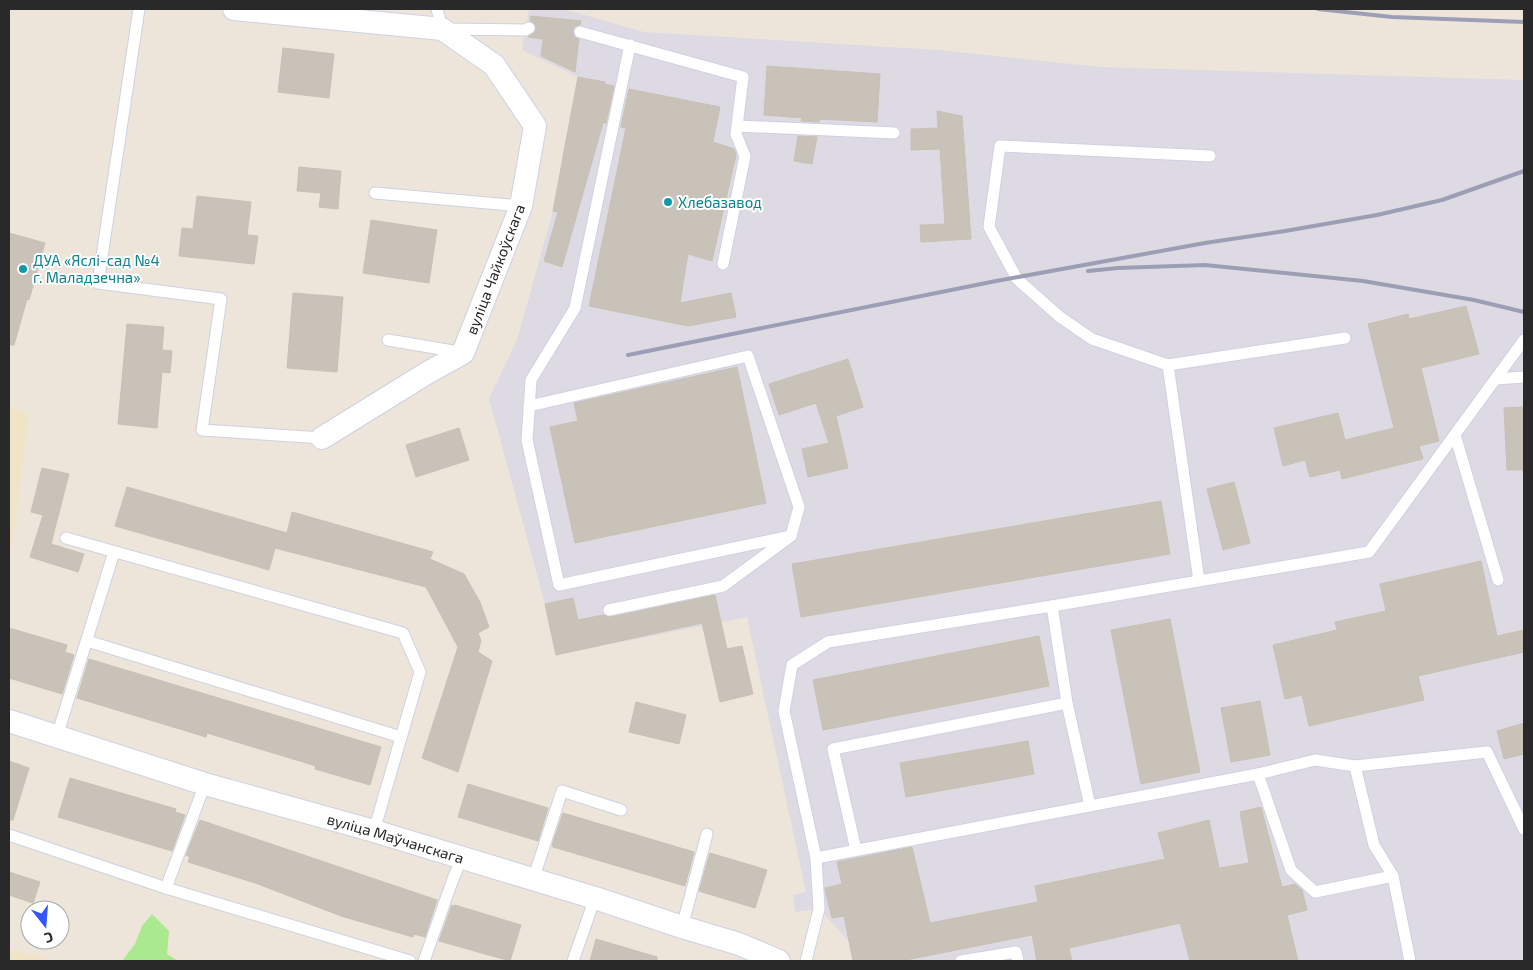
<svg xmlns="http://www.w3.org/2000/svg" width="1533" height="970" font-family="'Exo 2',sans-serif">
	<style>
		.industrial { fill: #dddae4 }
		.education { fill: #f1e4c6 }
		.green { fill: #abe98f }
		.building { fill: #c8c2b9; stroke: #c8c1b2 }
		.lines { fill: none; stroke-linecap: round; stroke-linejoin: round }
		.lane-casing { stroke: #ced1e4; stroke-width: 13 }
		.street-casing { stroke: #ced1e4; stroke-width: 24 }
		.lane { stroke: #fff; stroke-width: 11 }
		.street { stroke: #fff; stroke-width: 22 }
		.rail { stroke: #9b9eb5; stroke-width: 4 }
		.culture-dot { fill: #0f9aa8; stroke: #fff; stroke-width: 2 }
		.labels { text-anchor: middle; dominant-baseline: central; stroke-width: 4; stroke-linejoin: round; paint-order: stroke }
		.culture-label { font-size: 15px; fill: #0d838f; stroke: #fff; text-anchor: start }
		.street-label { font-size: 15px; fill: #292929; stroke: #fff }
	</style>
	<rect width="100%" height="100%" fill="#ede5d9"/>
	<path class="industrial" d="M529 9H564L644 32 938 50 1101 67 1524 80V961H853L849 942 820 909 795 912 793 895 806 892 747 617 556 655 545 604 489 399 517 340 553 211 558 184 566 158 562 157 578 77 522 50Z"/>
	<g class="education">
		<path d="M9 408 29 414 12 546 9 555Z"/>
		<path d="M9 949 59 961H9Z"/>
	</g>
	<path class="green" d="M152 914 169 931 167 954 178 961H122L135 944 142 926Z"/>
	<g class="building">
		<path d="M531 16 581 21 580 25 575 26 573 30 574 37 579 39 575 72 541 56 543 39 528 37 535 32 536 29 535 24 530 21Z"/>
		<path d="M283 48 334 54 329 98 278 92Z"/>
		<path d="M767 66 880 74 877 122 820 119 819 122 801 121 802 118 764 115Z"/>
		<path d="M578 77 605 82V84L614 86 606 123H603L562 267 544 261 558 212 553 211Z"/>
		<path d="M629 89 720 107 713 142 734 149 736 155 712 261 688 254 680 303 731 293 736 317 688 326 589 306 626 128 621 127Z"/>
		<path d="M937 111 962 116 971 239 921 242 920 225 945 224 940 149 911 150V129L938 128Z"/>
		<path d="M798 136 817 137 812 164 794 161Z"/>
		<path d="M299 167 341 171 338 209 319 207 321 193 297 191Z"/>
		<path d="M197 196 251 202 247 235 258 236 254 264 179 256 182 228 193 229Z"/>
		<path d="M371 220 437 230 429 283 363 273Z"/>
		<path d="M9 233 45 243 29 300 27 299 14 345H9Z"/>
		<path d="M293 293 343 297 337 372 287 368Z"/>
		<path d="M1466 306 1479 354 1421 368 1439 441 1419 446 1423 459 1342 479 1340 470 1310 477 1305 460 1283 466 1274 428 1338 413 1345 440 1394 428 1368 324 1408 314 1409 319Z"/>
		<path d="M127 324 164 327 162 350 172 351 170 373 162 372 157 428 118 424Z"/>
		<path d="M848 359 863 407 836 416 848 468 808 477 802 449 829 443 816 403 779 415 769 384Z"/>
		<path d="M737 367 766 503 575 543 550 427 578 421 574 403Z"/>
		<path d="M1524 407V470H1507L1504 408Z"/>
		<path d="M459 428 469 460 416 477 406 445Z"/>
		<path d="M42 468 69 474 51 544 84 554 78 572 30 557 43 515 31 512Z"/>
		<path d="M1234 482 1250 543 1223 550 1207 489Z"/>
		<path d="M127 487 287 533 292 512 433 552 430 559 464 574 480 602 489 627 478 633 481 641 478 652 492 661 458 772 422 758 458 647 426 587 275 548 269 570 115 526Z"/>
		<path d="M1161 501 1170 554 801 617 792 564Z"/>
		<path d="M1481 561 1497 636 1524 630V652L1418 676 1424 700 1309 726 1302 695 1285 699 1273 645 1337 630 1335 622 1386 611 1380 584Z"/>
		<path d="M715 595 727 649 742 646 753 694 720 702 702 623 556 655 545 604 573 598 578 620 603 615 611 617Z"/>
		<path d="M1170 619 1200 772 1141 784 1111 630Z"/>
		<path d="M9 628 67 645 65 652 74 655 62 694 9 678Z"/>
		<path d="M1039 636 1049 686 823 730 813 680Z"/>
		<path d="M89 659 381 747 370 785 315 769 316 766 207 733 206 737 77 698Z"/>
		<path d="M1260 701 1270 755 1231 762 1221 708Z"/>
		<path d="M636 702 686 715 679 744 629 732Z"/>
		<path d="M1524 723V754L1504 759 1497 731Z"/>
		<path d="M1028 741 1034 774 906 797 900 763Z"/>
		<path d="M9 761 29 768 13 820H9Z"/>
		<path d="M70 778 176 809 175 812 185 815 172 851 58 817Z"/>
		<path d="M468 784 548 808 538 841 458 817Z"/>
		<path d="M1261 807 1282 887 1295 884 1302 890 1307 910 1287 915 1298 961H1190L1180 923 1069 948 1072 961H1037L1032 935 901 961H853L844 916 832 918 825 890V888L842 884 837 862 912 847 930 923 1038 902 1035 886 1165 859 1158 833 1209 820 1219 868 1249 863 1240 812Z"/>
		<path d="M563 813 694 852 685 886 553 847 552 845Z"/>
		<path d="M200 820 437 900 425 937 414 934 413 937 341 916 258 884 188 862 190 857 186 855Z"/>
		<path d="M710 853 767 870 755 908 699 891Z"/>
		<path d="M9 872 40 882 33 903 9 895Z"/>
		<path d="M452 905 454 906 455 905 521 925 510 961 439 941Z"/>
		<path d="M596 939 657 957V961H590Z"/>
	</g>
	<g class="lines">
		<g class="lane-casing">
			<g id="lane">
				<path d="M139 9 98 283 221 299 202 430 322 438"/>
				<path d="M437 9 442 29 525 30 529 28"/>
				<path d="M580 32 743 77 736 134 745 156 723 264"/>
				<path d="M738 126 894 133"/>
				<path d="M375 193 521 206"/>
				<path d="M388 340 459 352"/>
				<path d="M1168 365 1345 338"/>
				<path d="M1496 379 1524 377"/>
				<path d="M529 406 748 356 799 507 791 536"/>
				<path d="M1455 435 1498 580"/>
				<path d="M66 538 403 633 420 672 374 831"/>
				<path d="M1199 581 1168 365 1092 339 1060 317 1017 279 989 227 1000 146 1210 156"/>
				<path d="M1052 606 1369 552 1524 340"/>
				<path d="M609 610 723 586 791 536 559 585 527 440 531 380 575 308 630 45"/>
				<path d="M87 641 401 737"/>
				<path d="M57 736 114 552"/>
				<path d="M1355 766 1315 760 1258 774 1291 870 1315 892 1393 876"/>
				<path d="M205 784 166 888 410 961"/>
				<path d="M9 835 166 888"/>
				<path d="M856 850 833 749 1067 703 1090 806"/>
				<path d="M816 858 784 711 792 665 828 642 1052 606 1067 703"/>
				<path d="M533 880 562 791 621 810"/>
				<path d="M682 927 707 834"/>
				<path d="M424 961 453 879 462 858"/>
				<path d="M573 961 595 898"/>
				<path d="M806 961 819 909 816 858 1258 774"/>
				<path d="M961 961 1016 952 1018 961"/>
				<path d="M1410 961 1393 876 1374 845 1355 766 1487 752 1524 829"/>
			</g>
		</g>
		<g class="street-casing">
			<g id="street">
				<path d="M234 9 442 29 494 65 535 126 521 206 463 353 427 373 322 438"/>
				<path id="s1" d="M9 721 205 784 374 831 595 898 682 927 739 944 779 961"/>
			</g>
		</g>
		<use href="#lane" class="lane"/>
		<use href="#street" class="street"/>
		<g class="rail">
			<path d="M1318 9 1392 17 1524 22"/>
			<path d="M1088 271 1118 268 1205 265 1363 281 1474 300 1524 312"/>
			<path d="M628 355 996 281 1205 243 1285 231 1377 215 1442 200 1524 171"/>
		</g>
	</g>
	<g class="culture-dot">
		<circle cx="668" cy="202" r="5"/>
		<circle cx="23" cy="269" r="5"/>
	</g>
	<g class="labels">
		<g class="culture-label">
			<text x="678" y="202">Хлебазавод</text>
			<text x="33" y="260">ДУА «Яслі-сад №4<tspan x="33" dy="17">г. Маладзечна»</tspan></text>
		</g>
		<g class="street-label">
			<text transform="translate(495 269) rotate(-69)">вуліца Чайкоўскага</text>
			<text stroke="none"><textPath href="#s1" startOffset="404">вуліца Маўчанскага</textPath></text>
		</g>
	</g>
	<rect width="1533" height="970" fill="none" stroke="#292929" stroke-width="20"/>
	<g transform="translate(45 925) rotate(163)"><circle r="24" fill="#ffffff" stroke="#a9a9a9"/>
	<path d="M0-4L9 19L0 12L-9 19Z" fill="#3454ff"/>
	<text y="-8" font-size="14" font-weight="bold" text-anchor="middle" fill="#292929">С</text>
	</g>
</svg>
